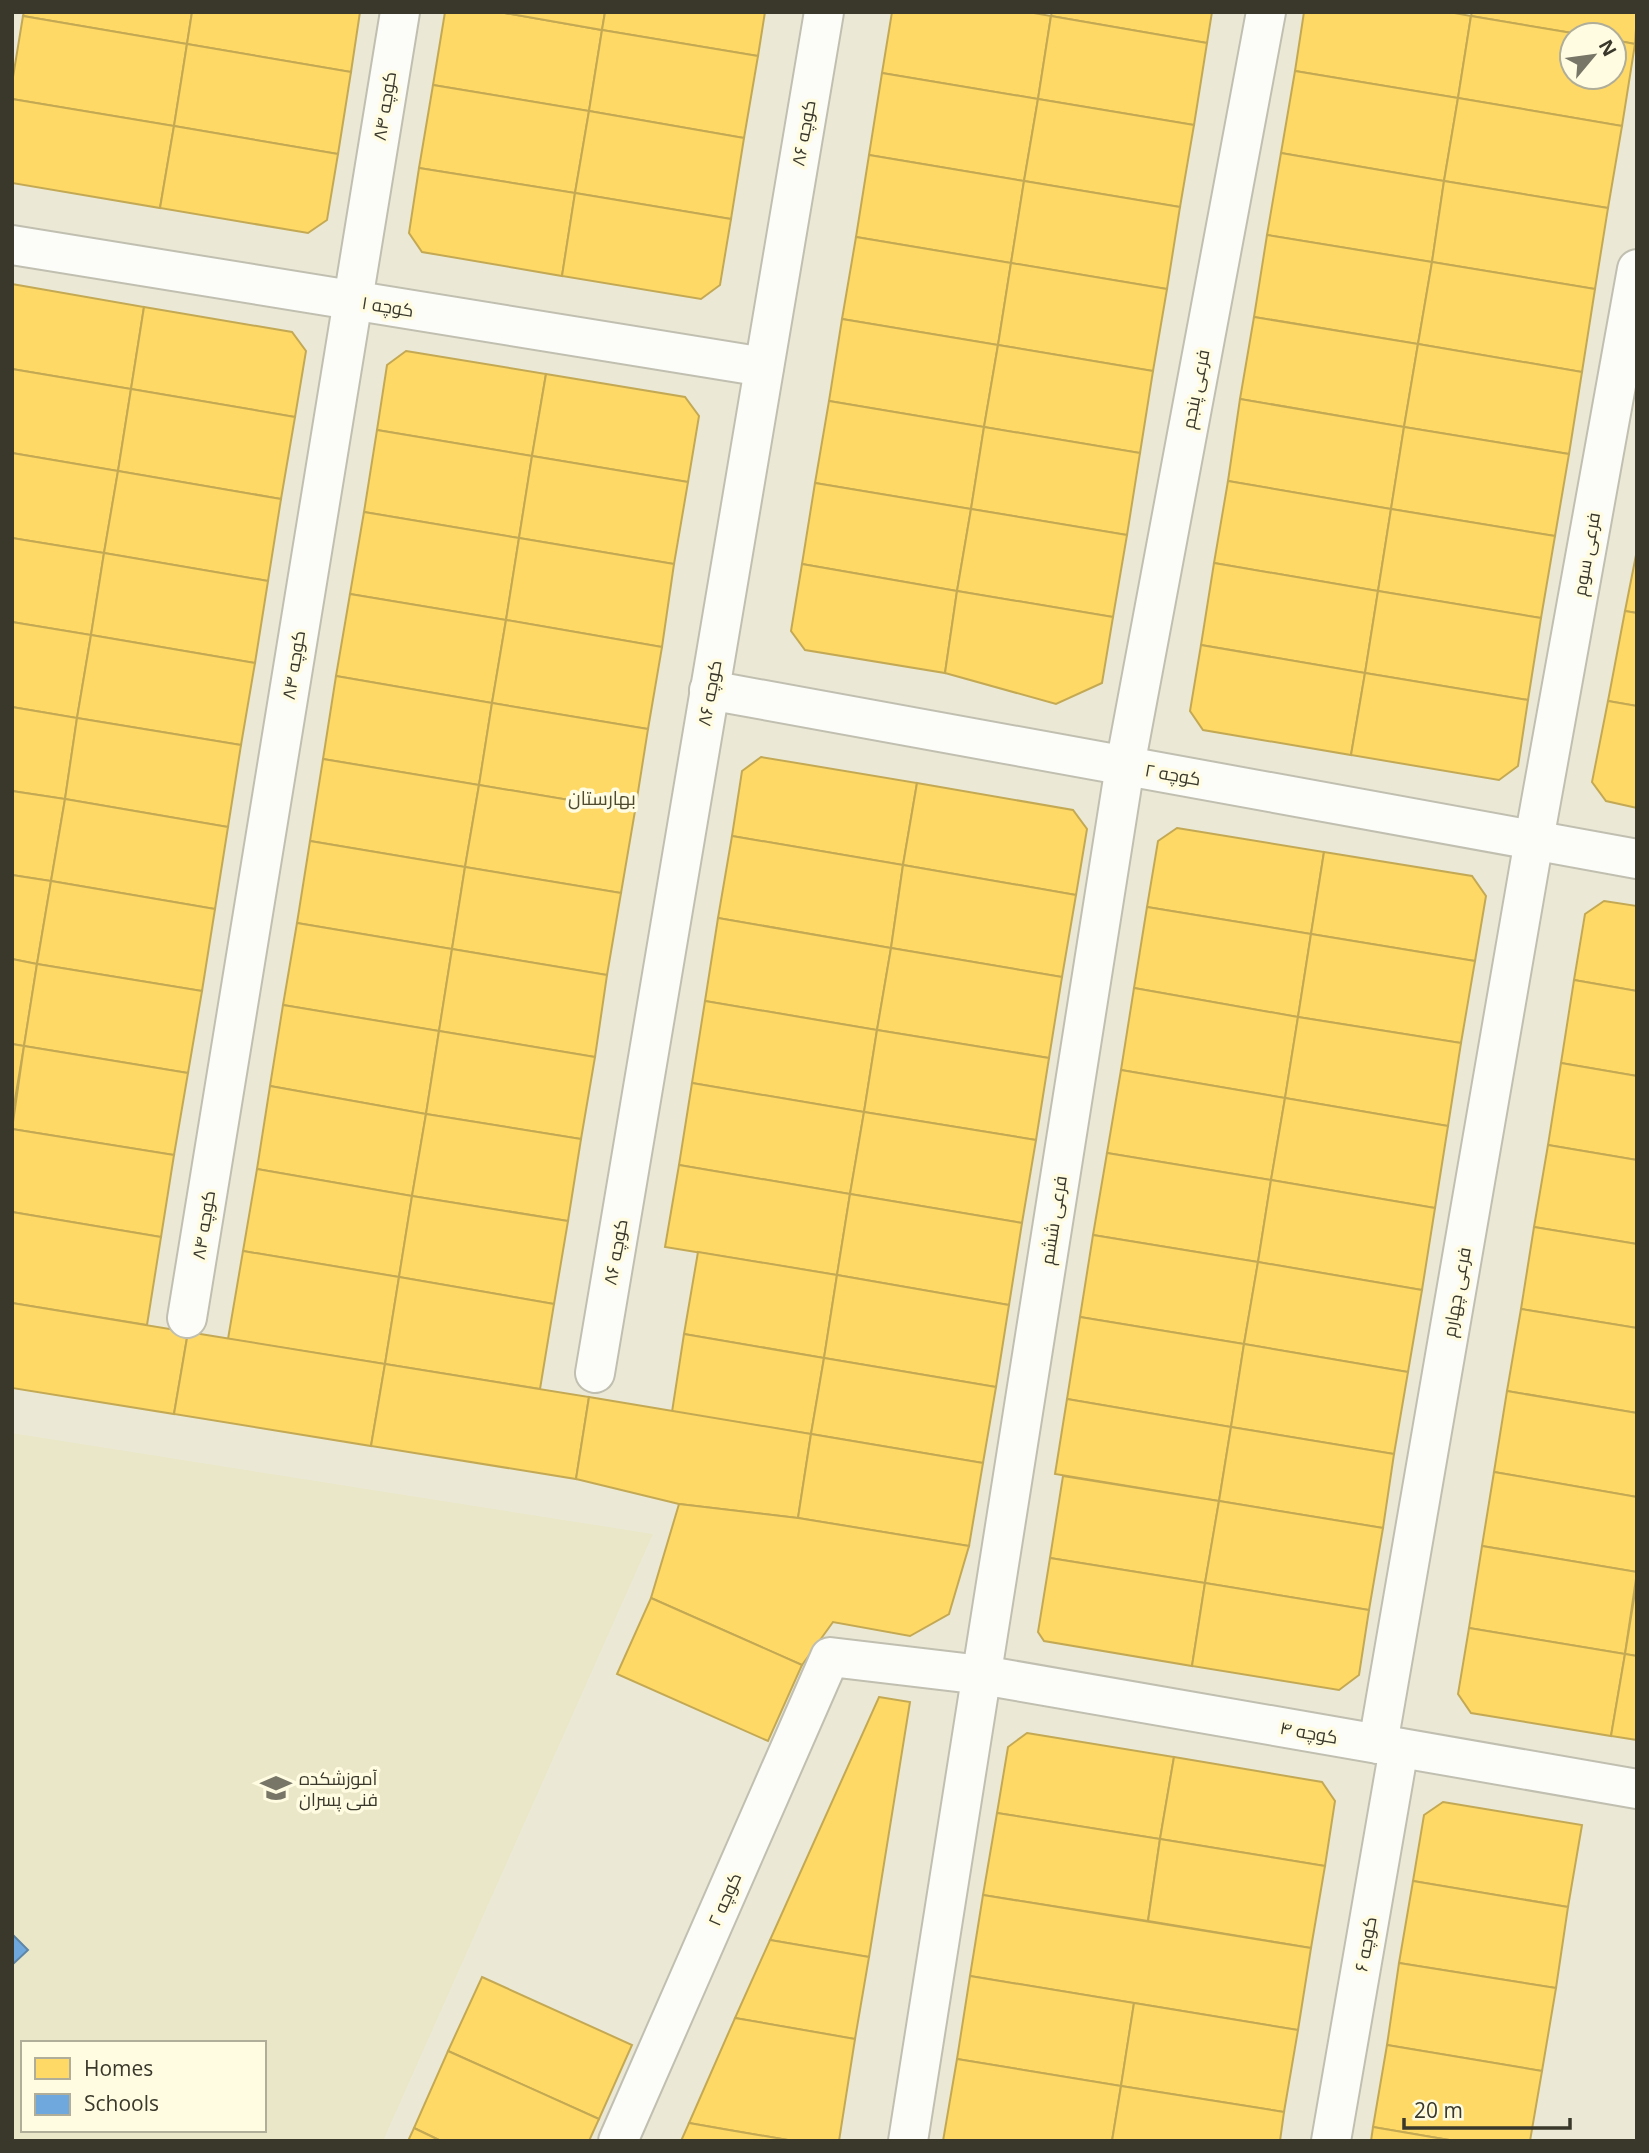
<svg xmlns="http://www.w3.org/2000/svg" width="1649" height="2153" font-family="'Open Sans',Cairo,sans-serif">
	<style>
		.built { fill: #eae7c8; fill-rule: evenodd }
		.homes { fill: #ffd966; stroke: #c4a954; stroke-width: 2 }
		.schools { fill: #6fa8dc; stroke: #5f86a7; stroke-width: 2 }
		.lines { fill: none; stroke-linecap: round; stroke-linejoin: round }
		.street-casing { stroke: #c0bfb0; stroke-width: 42 }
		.street { stroke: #fcfcf9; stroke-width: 38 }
		.labels { text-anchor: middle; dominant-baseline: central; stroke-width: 7; stroke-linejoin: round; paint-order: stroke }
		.street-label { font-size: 18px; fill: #39382b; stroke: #fffce2 }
		.poi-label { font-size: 18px; fill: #39382b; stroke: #fffce2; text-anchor: start }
		.neighbourhood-label { font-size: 19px; fill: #4e4b2f; stroke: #fffce2 }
	</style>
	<rect width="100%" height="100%" fill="#ebe9d6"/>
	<path class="built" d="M12 1433 653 1534 383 2141H12ZM23 2043H264V2130H23Z"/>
	<g class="homes">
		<path d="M24 12H192L187 44 23 16Z"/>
		<path d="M192 12H360L351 72 187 44Z"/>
		<path d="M445 12H499L602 30 589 111 433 85Z"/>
		<path d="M499 12H605L602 30Z"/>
		<path d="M605 12H765L758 56 602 30Z"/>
		<path d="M892 12H1028L1051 16 1038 99 882 73Z"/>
		<path d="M1052 12H1212L1207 43 1051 16Z"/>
		<path d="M1304 12H1449L1471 16 1458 98 1295 71Z"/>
		<path d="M1472 12H1637L1635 44 1614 40V35H1584L1471 16Z"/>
		<path d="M23 16 187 44 174 126 12 99V83Z"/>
		<path d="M1051 16 1207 43 1194 125 1038 99Z"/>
		<path d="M1471 16 1584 35H1572V77H1614V40L1635 44 1622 126 1458 98Z"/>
		<path d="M602 30 758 56 744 138 589 111Z"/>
		<path d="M187 44 351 72 338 154 174 126Z"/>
		<path d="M1295 71 1458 98 1444 181 1281 153Z"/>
		<path d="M882 73 1038 99 1024 181 869 155Z"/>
		<path d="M433 85 589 111 575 193 419 168Z"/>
		<path d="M1458 98 1622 126 1608 208 1444 181Z"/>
		<path d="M12 99 174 126 160 208 12 183Z"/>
		<path d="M1038 99 1194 125 1180 207 1024 181Z"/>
		<path d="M589 111 744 138 731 219 575 193Z"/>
		<path d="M174 126 338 154 327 220 308 233 160 208Z"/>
		<path d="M1281 153 1444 181 1432 262 1267 235Z"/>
		<path d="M869 155 1024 181 1011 263 856 237Z"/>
		<path d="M419 168 575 193 562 276 422 252 409 233Z"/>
		<path d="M1024 181 1180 207 1167 289 1011 263Z"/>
		<path d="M1444 181 1608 208 1595 289 1432 262Z"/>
		<path d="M575 193 731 219 720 285 701 299 562 276Z"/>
		<path d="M1267 235 1432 262 1418 344 1254 317Z"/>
		<path d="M856 237 1011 263 998 345 842 319Z"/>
		<path d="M1432 262 1595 289 1582 372 1418 344Z"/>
		<path d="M1011 263 1167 289 1153 371 998 345Z"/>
		<path d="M12 284 144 307 131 389 12 369Z"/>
		<path d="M144 307 292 332 306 351 295 417 131 389Z"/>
		<path d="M1254 317 1418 344 1404 427 1240 399Z"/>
		<path d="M842 319 998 345 984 427 829 401Z"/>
		<path d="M1418 344 1582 372 1569 454 1404 427Z"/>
		<path d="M998 345 1153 371 1140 453 984 427Z"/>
		<path d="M406 351 546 374 532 456 377 430 387 365Z"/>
		<path d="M12 369 131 389 118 471 12 453Z"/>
		<path d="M546 374 685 397 699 416 688 482 532 456Z"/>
		<path d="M131 389 295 417 281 499 118 471Z"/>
		<path d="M1240 399 1404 427 1391 509 1228 481Z"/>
		<path d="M829 401 984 427 971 509 815 483Z"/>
		<path d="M984 427 1140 453 1127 535 971 509Z"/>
		<path d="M1404 427 1569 454 1555 536 1391 509Z"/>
		<path d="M377 430 532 456 519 538 364 512Z"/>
		<path d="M12 453 118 471 104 553 12 538Z"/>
		<path d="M532 456 688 482 674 564 519 538Z"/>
		<path d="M118 471 281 499 268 581 104 553Z"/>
		<path d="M1228 481 1391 509 1378 591 1214 563Z"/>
		<path d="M815 483 971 509 957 591 802 564Z"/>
		<path d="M971 509 1127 535 1113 617 957 591Z"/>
		<path d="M1391 509 1555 536 1541 618 1378 591Z"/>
		<path d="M364 512 519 538 506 620 350 594Z"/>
		<path d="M12 538 104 553 91 635 12 622Z"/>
		<path d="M519 538 674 564 662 647 506 620Z"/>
		<path d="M1637 550V613L1625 611Z"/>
		<path d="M104 553 268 581 255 663 91 635Z"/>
		<path d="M1214 563 1378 591 1365 673 1201 645Z"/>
		<path d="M802 564 957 591 945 673 805 650 791 631Z"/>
		<path d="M957 591 1113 617 1102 683 1056 704 945 673Z"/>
		<path d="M1378 591 1541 618 1528 700 1365 673Z"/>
		<path d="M350 594 506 620 492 703 336 676Z"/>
		<path d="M1625 611 1637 613V706L1608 701Z"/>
		<path d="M506 620 662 647 648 729 492 703Z"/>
		<path d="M12 622 91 635 77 718 12 707Z"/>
		<path d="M91 635 255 663 241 745 77 718Z"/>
		<path d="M1201 645 1365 673 1351 755 1203 730 1190 711Z"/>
		<path d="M1365 673 1528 700 1518 766 1499 780 1351 755Z"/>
		<path d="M336 676 492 703 479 785 323 759Z"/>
		<path d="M1608 701 1637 706V808L1606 801 1592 782Z"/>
		<path d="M492 703 648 729 635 811 479 785Z"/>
		<path d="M12 707 77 718 65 799 12 791Z"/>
		<path d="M77 718 241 745 228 827 65 799Z"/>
		<path d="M761 757 917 783 903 865 732 836 742 771Z"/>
		<path d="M323 759 479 785 465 867 310 841Z"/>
		<path d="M917 783 1073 810 1087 829 1076 895 903 865Z"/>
		<path d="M479 785 635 811 621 893 465 867Z"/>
		<path d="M12 791 65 799 51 881 12 875Z"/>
		<path d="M65 799 228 827 215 909 51 881Z"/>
		<path d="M1177 828 1324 852 1311 934 1147 907 1158 841Z"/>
		<path d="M732 836 903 865 891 948 718 918Z"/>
		<path d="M310 841 465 867 452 949 297 923Z"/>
		<path d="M1324 852 1472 876 1486 896 1475 961 1311 934Z"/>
		<path d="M903 865 1076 895 1062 977 891 948Z"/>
		<path d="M465 867 621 893 607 975 452 949Z"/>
		<path d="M12 875 51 881 37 964 12 959Z"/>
		<path d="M51 881 215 909 202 991 37 964Z"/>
		<path d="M1604 901 1637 906V991L1574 980 1585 914Z"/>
		<path d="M1147 907 1311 934 1298 1017 1134 988Z"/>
		<path d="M718 918 891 948 877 1030 705 1001Z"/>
		<path d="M297 923 452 949 439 1031 283 1005Z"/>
		<path d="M1311 934 1475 961 1461 1043 1298 1017Z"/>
		<path d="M891 948 1062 977 1049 1058 877 1030Z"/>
		<path d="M452 949 607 975 595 1057 439 1031Z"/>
		<path d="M12 959 37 964 24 1046 12 1044Z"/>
		<path d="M37 964 202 991 188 1073 24 1046Z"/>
		<path d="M1574 980 1637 991V1076L1561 1063Z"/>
		<path d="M1134 988 1298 1017 1285 1098 1121 1070Z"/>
		<path d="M705 1001 877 1030 864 1112 692 1083Z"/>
		<path d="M283 1005 439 1031 426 1114 270 1086Z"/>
		<path d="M1298 1017 1461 1043 1448 1126 1285 1098Z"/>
		<path d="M877 1030 1049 1058 1036 1140 864 1112Z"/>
		<path d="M439 1031 595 1057 581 1139 426 1114Z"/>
		<path d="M12 1044 24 1046 12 1117Z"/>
		<path d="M24 1046 188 1073 174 1155 12 1129Z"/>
		<path d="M1561 1063 1637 1076V1160L1548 1145Z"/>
		<path d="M1121 1070 1285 1098 1271 1180 1107 1153Z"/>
		<path d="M692 1083 864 1112 850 1194 679 1165Z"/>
		<path d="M270 1086 426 1114 412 1196 257 1169Z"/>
		<path d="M1285 1098 1448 1126 1435 1208 1271 1180Z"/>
		<path d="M864 1112 1036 1140 1022 1223 850 1194Z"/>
		<path d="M426 1114 581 1139 568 1221 412 1196Z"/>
		<path d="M12 1129 174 1155 161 1237 12 1212Z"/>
		<path d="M1548 1145 1637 1160V1244L1534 1227Z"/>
		<path d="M1107 1153 1271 1180 1258 1262 1093 1235Z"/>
		<path d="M679 1165 850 1194 837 1275 665 1247Z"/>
		<path d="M257 1169 412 1196 399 1277 243 1251Z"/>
		<path d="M1271 1180 1435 1208 1422 1290 1258 1262Z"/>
		<path d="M850 1194 1022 1223 1009 1305 837 1275Z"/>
		<path d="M412 1196 568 1221 554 1304 399 1277Z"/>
		<path d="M12 1212 161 1237 147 1325 12 1303Z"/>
		<path d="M1534 1227 1637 1244V1328L1521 1309Z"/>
		<path d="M1093 1235 1258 1262 1244 1344 1080 1317Z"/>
		<path d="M243 1251 399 1277 385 1364 228 1339Z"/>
		<path d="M698 1252 837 1275 824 1358 684 1334Z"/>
		<path d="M1258 1262 1422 1290 1408 1372 1244 1344Z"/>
		<path d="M837 1275 1009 1305 996 1387 824 1358Z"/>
		<path d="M399 1277 554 1304 540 1389 385 1364Z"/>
		<path d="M12 1303 188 1332 174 1414 12 1388Z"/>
		<path d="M1521 1309 1637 1328V1413L1507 1391Z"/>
		<path d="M1080 1317 1244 1344 1231 1427 1067 1399Z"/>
		<path d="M188 1332 385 1364 371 1446 174 1414Z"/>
		<path d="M684 1334 824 1358 811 1434 672 1412Z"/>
		<path d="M1244 1344 1408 1372 1394 1454 1231 1427Z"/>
		<path d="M824 1358 996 1387 983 1463 811 1434Z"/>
		<path d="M385 1364 589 1397 576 1479 371 1446Z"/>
		<path d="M1507 1391 1637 1413V1497L1494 1472Z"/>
		<path d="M589 1397 811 1434 798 1518 679 1504 576 1479Z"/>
		<path d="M1067 1399 1231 1427 1219 1501 1055 1474Z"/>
		<path d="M1231 1427 1394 1454 1383 1528 1219 1501Z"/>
		<path d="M811 1434 983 1463 969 1546 798 1518Z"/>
		<path d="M1494 1472 1637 1497V1572L1482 1546Z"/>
		<path d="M1063 1476 1219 1501 1205 1583 1050 1558Z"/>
		<path d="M1219 1501 1383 1528 1369 1610 1205 1583Z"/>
		<path d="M679 1504 798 1518 969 1546 949 1614 910 1636 833 1622 802 1665 651 1598Z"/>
		<path d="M1482 1546 1637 1572 1625 1654 1469 1628Z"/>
		<path d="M1050 1558 1205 1583 1192 1666 1044 1641 1038 1632Z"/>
		<path d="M1637 1580V1656L1625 1654Z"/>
		<path d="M1205 1583 1369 1610 1359 1675 1339 1690 1192 1666Z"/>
		<path d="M651 1598 802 1665 768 1741 617 1674Z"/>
		<path d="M1469 1628 1625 1654 1611 1736 1471 1713 1458 1694Z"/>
		<path d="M1625 1654 1637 1656V1740L1611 1736Z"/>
		<path d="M879 1697 910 1702 869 1957 770 1940Z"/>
		<path d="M1027 1733 1174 1757 1160 1839 997 1813 1008 1747Z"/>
		<path d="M1174 1757 1322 1782 1335 1801 1325 1866 1160 1839Z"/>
		<path d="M1443 1802 1582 1825 1568 1907 1413 1881 1424 1815Z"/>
		<path d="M997 1813 1160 1839 1148 1921 983 1895Z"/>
		<path d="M1160 1839 1325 1866 1311 1948 1148 1921Z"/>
		<path d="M1413 1881 1568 1907 1556 1988 1399 1963Z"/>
		<path d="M983 1895 1311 1948 1298 2030 970 1976Z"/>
		<path d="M770 1940 869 1957 855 2039 735 2018Z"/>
		<path d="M1399 1963 1556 1988 1542 2071 1387 2045Z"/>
		<path d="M970 1976 1134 2003 1121 2086 957 2059Z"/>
		<path d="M482 1977 632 2045 599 2119 448 2051Z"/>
		<path d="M1134 2003 1298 2030 1284 2112 1121 2086Z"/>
		<path d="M735 2018 855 2039 839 2141H793L689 2123Z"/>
		<path d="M1387 2045 1542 2071 1530 2141H1455L1373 2127Z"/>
		<path d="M448 2051 599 2119 589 2141H441L414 2128Z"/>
		<path d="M957 2059 1121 2086 1112 2141H943Z"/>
		<path d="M1121 2086 1284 2112 1280 2141H1112Z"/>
		<path d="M689 2123 723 2129 794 2141H681Z"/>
		<path d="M1373 2127 1455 2141H1371Z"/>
		<path d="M414 2128 441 2141H408Z"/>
	</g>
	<path class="schools" d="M12 1934 28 1950 12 1965Z"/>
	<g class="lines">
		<g class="street-casing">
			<g id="street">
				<path d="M12 245 764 367"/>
				<path d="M709 690 1637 859"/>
				<path d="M187 1318 400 12"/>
				<path d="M595 1373 824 12"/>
				<path d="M1378 1744 1534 840 1637 269"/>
				<path d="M618 2141 830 1657 982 1675 1637 1789"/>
				<path d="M908 2141 1125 766 1266 12"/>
				<path d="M1331 2141 1399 1748"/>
			</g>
		</g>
		<use href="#street" class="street"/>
	</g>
	<defs>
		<g id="university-bare" transform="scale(2.415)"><path d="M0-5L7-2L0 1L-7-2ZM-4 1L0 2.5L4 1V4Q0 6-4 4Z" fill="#777667" stroke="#fffce2" stroke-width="2.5" paint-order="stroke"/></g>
	</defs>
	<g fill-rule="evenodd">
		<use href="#university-bare" x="276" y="1788"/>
	</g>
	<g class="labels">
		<g class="street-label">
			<text transform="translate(384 106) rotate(-81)">کوچه ۸۴</text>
			<text transform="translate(803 133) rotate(-80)">کوچه ۸۶</text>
			<text transform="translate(388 306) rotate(9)">کوچه ۱</text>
			<text transform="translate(1195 389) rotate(-79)">فرعی پنجم</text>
			<text transform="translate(1586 554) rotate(-80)">فرعی سوم</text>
			<text transform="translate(293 665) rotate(-81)">کوچه ۸۴</text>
			<text transform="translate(709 693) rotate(-80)">کوچه ۸۶</text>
			<text transform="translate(1173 774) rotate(10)">کوچه ۲</text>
			<text transform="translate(1053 1220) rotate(-81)">فرعی ششم</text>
			<text transform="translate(203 1225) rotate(-81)">کوچه ۸۴</text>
			<text transform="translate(615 1252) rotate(-80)">کوچه ۸۶</text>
			<text transform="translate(1456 1292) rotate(-80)">فرعی چهارم</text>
			<text transform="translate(1309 1732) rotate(10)">کوچه ۴</text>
			<text transform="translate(724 1899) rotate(-66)">کوچه ۲</text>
			<text transform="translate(1365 1944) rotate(-80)">کوچه ۶</text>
		</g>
		<g class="poi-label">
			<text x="299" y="1778">آموزشکده<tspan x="299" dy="21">فنی پسران</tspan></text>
		</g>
		<g class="neighbourhood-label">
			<text x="602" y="798">بهارستان</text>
		</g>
	</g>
	<rect width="1649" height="2153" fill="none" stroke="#39382b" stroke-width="28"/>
	<rect x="21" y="2041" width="245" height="91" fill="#fffce2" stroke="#b0ae99" stroke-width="2"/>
	<rect x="35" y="2058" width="35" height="21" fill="#ffd966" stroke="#b0ae99" stroke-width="2"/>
	<text x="84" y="2076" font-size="21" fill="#39382b">Homes</text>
	<rect x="35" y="2094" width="35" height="21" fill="#6fa8dc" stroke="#b0ae99" stroke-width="2"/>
	<text x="84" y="2111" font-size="21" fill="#39382b">Schools</text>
	<g transform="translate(1593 56) rotate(61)"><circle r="33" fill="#fffce2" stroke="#b0ae99" stroke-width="2"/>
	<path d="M0-5L12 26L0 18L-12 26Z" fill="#777667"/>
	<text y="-10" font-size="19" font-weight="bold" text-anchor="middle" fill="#39382b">N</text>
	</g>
	<path d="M1404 2118v10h166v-10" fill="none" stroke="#39382b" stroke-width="3.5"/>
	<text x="1414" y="2118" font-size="21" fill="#39382b" stroke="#fffce2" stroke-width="5" paint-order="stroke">20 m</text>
</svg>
